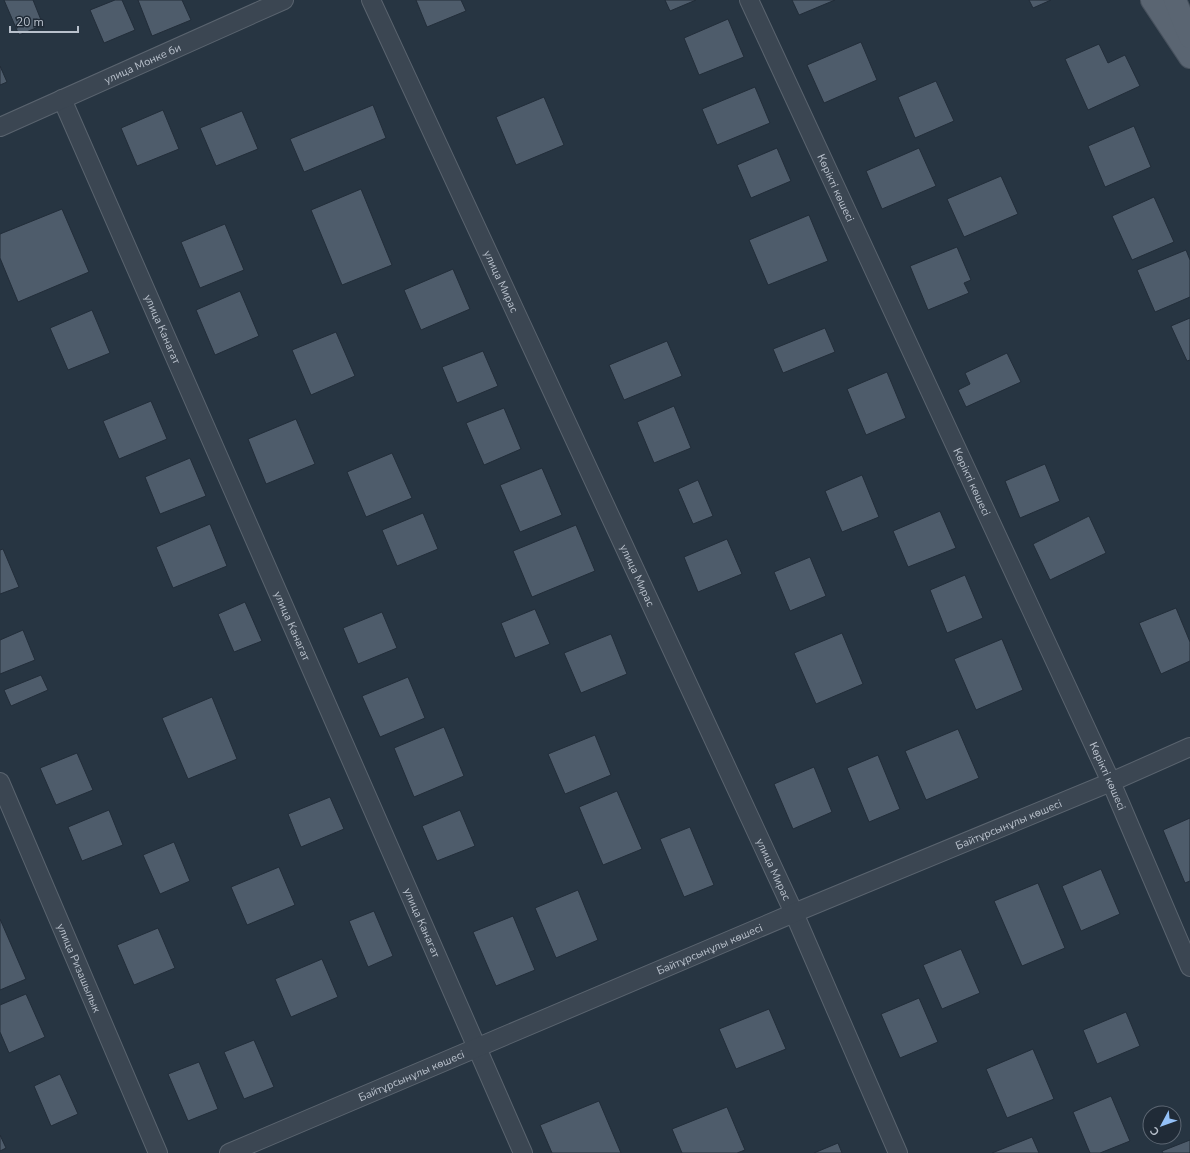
<svg xmlns="http://www.w3.org/2000/svg" width="1190" height="1153" font-family="'Nunito Sans',sans-serif">
	<style>
		.building { fill: #4e5c6b; stroke: #222d39 }
		.lines { fill: none; stroke-linecap: round; stroke-linejoin: round }
		.street-casing { stroke: #5a646f; stroke-width: 20 }
		.primary-casing { stroke: #48525e; stroke-width: 24 }
		.street { stroke: #3b4652; stroke-width: 18 }
		.primary { stroke: #5a6572; stroke-width: 22 }
		.labels { text-anchor: middle; dominant-baseline: central; stroke-width: 3; stroke-linejoin: round; paint-order: stroke }
		.street-label { font-size: 11px; fill: #b9c1cc; stroke: #202b37 }
	</style>
	<rect width="100%" height="100%" fill="#273542"/>
	<g class="building">
		<path d="M4 0H33L43 25 19 35Z"/>
		<path d="M115 0H122L135 30 104 43 90 10Z"/>
		<path d="M138 0H182L191 20 152 36Z"/>
		<path d="M416 0H461L466 11 427 27Z"/>
		<path d="M665 0H696L670 11Z"/>
		<path d="M792 0H835L799 15Z"/>
		<path d="M1029 0H1051L1033 8Z"/>
		<path d="M728 19 744 57 699 75 684 38Z"/>
		<path d="M861 42 877 80 824 103 807 65Z"/>
		<path d="M1099 44 1108 63 1125 55 1140 86 1088 110 1065 59Z"/>
		<path d="M0 66 7 82 0 85Z"/>
		<path d="M936 81 954 121 915 138 898 97Z"/>
		<path d="M755 87 770 123 717 145 702 109Z"/>
		<path d="M544 97 564 145 516 165 496 117Z"/>
		<path d="M373 105 386 138 304 172 290 139Z"/>
		<path d="M163 110 179 149 137 166 121 128Z"/>
		<path d="M242 111 258 149 216 166 200 128Z"/>
		<path d="M1134 126 1151 167 1105 187 1088 146Z"/>
		<path d="M777 148 791 181 751 198 737 165Z"/>
		<path d="M919 148 936 186 882 209 866 171Z"/>
		<path d="M1001 176 1018 214 964 237 947 199Z"/>
		<path d="M361 189 392 265 342 285 311 210Z"/>
		<path d="M1154 197 1174 242 1132 260 1112 216Z"/>
		<path d="M62 209 89 272 18 302 0 258V234Z"/>
		<path d="M809 215 828 261 768 285 749 240Z"/>
		<path d="M225 224 244 270 200 288 181 242Z"/>
		<path d="M957 247 971 280 964 283 969 293 928 310 910 266Z"/>
		<path d="M1186 250 1190 260V297L1155 312 1137 270Z"/>
		<path d="M453 269 470 309 421 330 404 290Z"/>
		<path d="M240 291 259 336 215 355 196 310Z"/>
		<path d="M92 310 110 353 68 370 50 328Z"/>
		<path d="M1190 318V360L1187 361 1171 326Z"/>
		<path d="M825 328 835 352 783 373 773 349Z"/>
		<path d="M336 332 355 376 311 395 292 350Z"/>
		<path d="M667 341 682 376 624 400 609 365Z"/>
		<path d="M483 351 498 386 457 403 442 367Z"/>
		<path d="M1007 353 1021 382 966 407 958 390 970 384 965 373Z"/>
		<path d="M887 372 906 418 866 435 847 389Z"/>
		<path d="M151 401 167 439 119 459 103 421Z"/>
		<path d="M674 406 691 448 654 463 637 422Z"/>
		<path d="M504 408 521 449 484 465 466 423Z"/>
		<path d="M296 419 315 464 266 484 248 439Z"/>
		<path d="M392 453 412 498 366 517 347 472Z"/>
		<path d="M190 458 206 496 160 514 145 477Z"/>
		<path d="M1045 464 1060 501 1020 518 1005 481Z"/>
		<path d="M542 468 562 515 520 532 500 485Z"/>
		<path d="M862 475 879 517 842 532 825 491Z"/>
		<path d="M698 480 713 516 693 524 678 489Z"/>
		<path d="M940 511 956 548 908 567 893 531Z"/>
		<path d="M423 513 438 549 397 566 382 530Z"/>
		<path d="M1089 516 1106 553 1050 580 1033 544Z"/>
		<path d="M210 524 227 566 173 588 156 547Z"/>
		<path d="M576 525 595 571 532 597 513 551Z"/>
		<path d="M727 539 742 574 698 592 684 557Z"/>
		<path d="M3 549 19 587 0 594V550Z"/>
		<path d="M810 557 826 596 790 611 774 572Z"/>
		<path d="M965 575 983 618 947 633 930 590Z"/>
		<path d="M245 602 262 641 234 652 218 614Z"/>
		<path d="M1176 608 1190 642V661L1161 674 1139 623Z"/>
		<path d="M535 609 550 644 515 658 501 623Z"/>
		<path d="M382 612 397 648 358 664 343 628Z"/>
		<path d="M23 630 35 660 0 674V640Z"/>
		<path d="M842 633 863 684 816 704 794 653Z"/>
		<path d="M611 634 627 674 581 693 564 653Z"/>
		<path d="M1002 639 1023 690 976 710 954 659Z"/>
		<path d="M41 675 48 690 11 706 4 690Z"/>
		<path d="M408 677 425 718 380 737 362 696Z"/>
		<path d="M212 697 237 759 188 779 162 718Z"/>
		<path d="M444 727 464 776 414 797 394 748Z"/>
		<path d="M958 729 979 778 926 800 905 751Z"/>
		<path d="M595 735 611 775 565 794 548 754Z"/>
		<path d="M77 753 93 790 56 805 40 768Z"/>
		<path d="M878 755 900 809 869 822 847 768Z"/>
		<path d="M814 767 832 812 793 829 774 784Z"/>
		<path d="M617 791 642 849 603 865 579 807Z"/>
		<path d="M330 797 344 829 301 847 288 814Z"/>
		<path d="M109 810 123 845 82 861 68 827Z"/>
		<path d="M460 810 475 846 437 861 422 826Z"/>
		<path d="M1190 818V881L1185 883 1163 830Z"/>
		<path d="M690 827 714 885 684 897 660 839Z"/>
		<path d="M174 842 190 881 160 894 143 855Z"/>
		<path d="M279 867 295 905 247 925 231 887Z"/>
		<path d="M1101 869 1120 914 1081 931 1062 886Z"/>
		<path d="M1038 883 1065 948 1022 966 994 901Z"/>
		<path d="M578 890 598 940 556 958 535 908Z"/>
		<path d="M374 911 393 956 368 967 349 921Z"/>
		<path d="M513 916 535 970 496 986 473 932Z"/>
		<path d="M0 919 26 979 0 990Z"/>
		<path d="M158 928 175 968 134 985 117 945Z"/>
		<path d="M961 949 980 993 942 1009 923 965Z"/>
		<path d="M322 959 338 997 291 1017 275 979Z"/>
		<path d="M26 994 45 1037 9 1053 0 1032V1005Z"/>
		<path d="M919 998 938 1042 900 1058 881 1014Z"/>
		<path d="M769 1009 786 1049 736 1069 719 1029Z"/>
		<path d="M1126 1012 1140 1046 1097 1064 1083 1030Z"/>
		<path d="M254 1040 274 1087 244 1099 224 1052Z"/>
		<path d="M1033 1049 1054 1099 1007 1118 986 1069Z"/>
		<path d="M199 1062 218 1109 188 1121 168 1074Z"/>
		<path d="M60 1074 78 1114 51 1126 34 1086Z"/>
		<path d="M1111 1096 1130 1141 1100 1153H1090L1073 1112Z"/>
		<path d="M599 1101 621 1153H552L540 1125Z"/>
		<path d="M727 1107 745 1150 737 1153H682L672 1129Z"/>
		<path d="M0 1135 6 1148 0 1151Z"/>
		<path d="M1032 1137 1039 1153H992Z"/>
		<path d="M1190 1140V1153H1163L1162 1151Z"/>
		<path d="M838 1143 842 1153H814Z"/>
	</g>
	<g class="lines">
		<g class="street-casing">
			<g id="street">
				<path id="s1" d="M371 0 794 913 898 1153"/>
				<path id="s2" d="M749 0 1111 782 1190 967"/>
				<path id="s3" d="M62 99 523 1153"/>
				<path id="s4" d="M0 127 284 0"/>
				<path id="s5" d="M0 782 158 1153"/>
				<path id="s6" d="M229 1153 794 913 1111 782 1190 747"/>
			</g>
		</g>
		<g class="primary-casing">
			<g id="primary">
				<path d="M1152 0 1190 57"/>
				<path d="M1175 0 1190 37"/>
			</g>
		</g>
		<use href="#street" class="street"/>
		<use href="#primary" class="primary"/>
	</g>
	<g class="labels">
		<g class="street-label">
			<text stroke="none"><textPath href="#s4" startOffset="156">улица Монке би</textPath></text>
			<text stroke="none"><textPath href="#s2" startOffset="207">Көрікті көшесі</textPath></text>
			<text stroke="none"><textPath href="#s1" startOffset="310">улица Мирас</textPath></text>
			<text stroke="none"><textPath href="#s3" startOffset="251">улица Канагат</textPath></text>
			<text stroke="none"><textPath href="#s2" startOffset="531">Көрікті көшесі</textPath></text>
			<text stroke="none"><textPath href="#s1" startOffset="634">улица Мирас</textPath></text>
			<text stroke="none"><textPath href="#s3" startOffset="575">улица Канагат</textPath></text>
			<text stroke="none"><textPath href="#s2" startOffset="855">Көрікті көшесі</textPath></text>
			<text stroke="none"><textPath href="#s6" startOffset="846">Байтұрсынұлы көшесі</textPath></text>
			<text stroke="none"><textPath href="#s1" startOffset="958">улица Мирас</textPath></text>
			<text stroke="none"><textPath href="#s3" startOffset="899">улица Канагат</textPath></text>
			<text stroke="none"><textPath href="#s6" startOffset="522">Байтұрсынұлы көшесі</textPath></text>
			<text stroke="none"><textPath href="#s5" startOffset="202">улица Ризашылык</textPath></text>
			<text stroke="none"><textPath href="#s6" startOffset="198">Байтұрсынұлы көшесі</textPath></text>
		</g>
	</g>
	<g transform="translate(1162 1125) rotate(229)"><circle r="19" fill="#202b37" stroke="#5d6773"/>
	<path d="M0-3L7 15L0 10L-7 15Z" fill="#93c0f7"/>
	<text y="-6" font-size="11" font-weight="bold" text-anchor="middle" fill="#b9c1cc">С</text>
	</g>
	<path d="M10 26v6h68v-6" fill="none" stroke="#b9c1cc" stroke-width="2"/>
	<text x="16" y="26" font-size="12" fill="#b9c1cc" stroke="#202b37" stroke-width="3" paint-order="stroke">20 m</text>
</svg>
